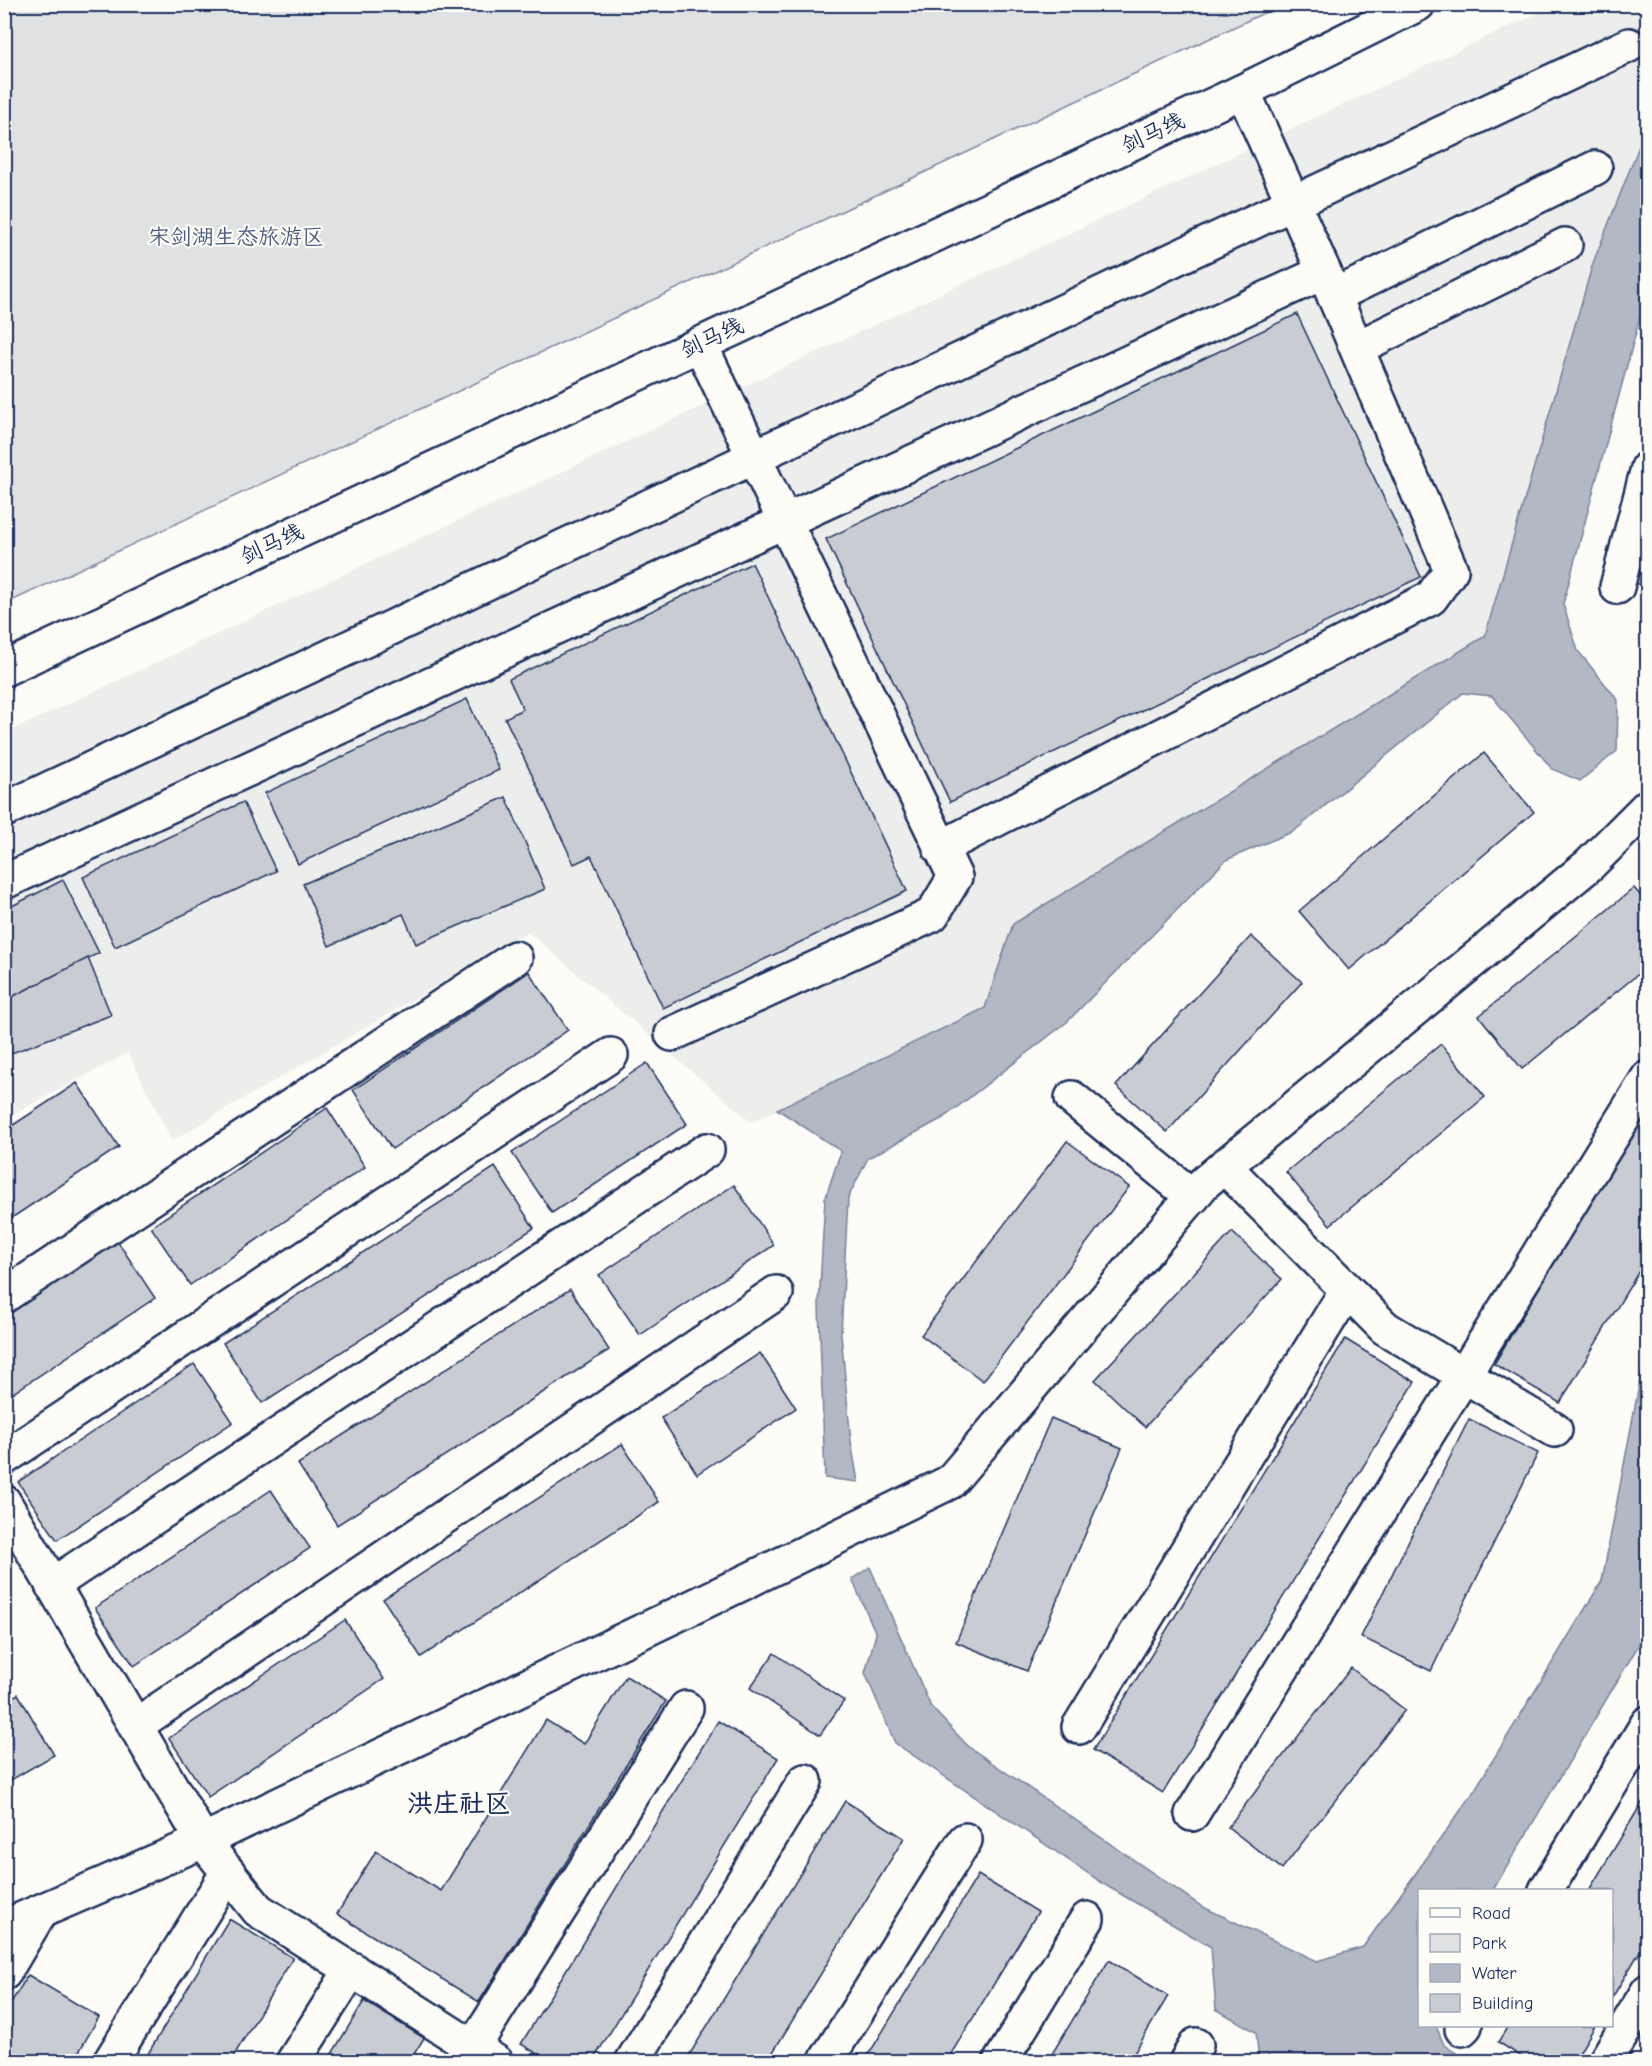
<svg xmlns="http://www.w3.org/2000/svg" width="1652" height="2066" font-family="'Comic Neue','LXGW WenKai TC',sans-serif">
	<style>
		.built { fill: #edeeec }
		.green { fill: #e0e1e3; stroke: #7e88a0; stroke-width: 1.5 }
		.water { fill: #b3b8c5; stroke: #76819c; stroke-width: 1.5 }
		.building { fill: #c9ccd3; stroke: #1b2f5e; stroke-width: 1.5 }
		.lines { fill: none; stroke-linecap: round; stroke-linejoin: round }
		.minor-casing { stroke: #1b2f5e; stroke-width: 38 }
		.major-casing { stroke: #1b2f5e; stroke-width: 38 }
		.minor { stroke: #fdfcf7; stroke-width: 33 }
		.major { stroke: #fdfcf7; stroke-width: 33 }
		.labels { text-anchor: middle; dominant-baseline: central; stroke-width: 4.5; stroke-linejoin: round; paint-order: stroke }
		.street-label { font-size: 22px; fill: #1b2f5e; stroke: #fdfcf7 }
		.park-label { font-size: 22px; fill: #4c5c7f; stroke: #fdfcf7 }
		.quarter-label { font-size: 26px; font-weight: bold; fill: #1b2f5e; stroke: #fdfcf7 }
	</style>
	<rect width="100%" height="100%" fill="#fdfcf7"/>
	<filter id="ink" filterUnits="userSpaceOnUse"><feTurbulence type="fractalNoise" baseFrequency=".0167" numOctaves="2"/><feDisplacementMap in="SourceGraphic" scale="12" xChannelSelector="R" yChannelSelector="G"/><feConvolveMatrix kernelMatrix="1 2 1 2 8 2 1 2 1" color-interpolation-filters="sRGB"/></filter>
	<g filter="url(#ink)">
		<path class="built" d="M1555 5H1647V126L1593 263 1485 636 1013 924 985 1008 751 1122 528 932 172 1141 128 1053 5 1119 4 734Z"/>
		<path class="green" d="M5 4H1281V5C857 208 429 401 5 604Z"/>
		<g class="water">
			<path d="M1647 126V291L1563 604 1578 651 1618 700 1617 751 1580 781 1552 769 1492 696 1463 693 1294 831 1226 860 1067 1022 943 1118 868 1158 848 1198 841 1334 851 1442 858 1482 825 1478 819 1305 825 1199 841 1151 777 1109 985 1008 1013 924 1485 636 1593 263Z"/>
			<path d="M1647 1356V1631L1493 1890H1420V2026H1436L1444 2045 1468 2061H1259L1256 2032 1216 2009 1211 1947 1107 1886 895 1743 865 1673 876 1634 852 1579 870 1567 931 1707 969 1747 1201 1906 1317 1961 1363 1947 1471 1796 1602 1581 1643 1364Z"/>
		</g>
		<g class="building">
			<path d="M1297 314 1421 577 950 802 826 539Z"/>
			<path d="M1648 537V587L1635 583Z"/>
			<path d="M752 563 907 891 663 1008 591 856 574 864 505 718 523 709 509 679Z"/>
			<path d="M467 699 499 770 298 864 265 793Z"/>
			<path d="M1484 753 1534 812 1349 970 1299 911Z"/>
			<path d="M506 797 545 889 416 944 403 914 329 946 303 884Z"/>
			<path d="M243 802 276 871 115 947 83 877Z"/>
			<path d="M63 880 99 953 4 1001V910Z"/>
			<path d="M1634 888 1648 904V966L1522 1069 1479 1016Z"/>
			<path d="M1251 936 1302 982 1167 1132 1116 1086Z"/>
			<path d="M88 958 111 1015 4 1056V1001Z"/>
			<path d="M529 972 568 1030 392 1149 353 1090Z"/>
			<path d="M1441 1044 1485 1097 1330 1225 1286 1172Z"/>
			<path d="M647 1063 687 1124 552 1213 512 1153Z"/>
			<path d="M77 1083 119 1147 4 1223V1131Z"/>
			<path d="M1648 1105V1256L1560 1403 1494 1364Z"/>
			<path d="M327 1108 365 1167 190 1285 151 1227Z"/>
			<path d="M1067 1141 1129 1187 983 1381 921 1335Z"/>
			<path d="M495 1167 534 1228 262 1403 223 1343Z"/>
			<path d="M734 1185 774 1245 640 1335 599 1275Z"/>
			<path d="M1232 1232 1282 1279 1145 1427 1095 1380Z"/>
			<path d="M116 1239 155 1298 4 1399V1315Z"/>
			<path d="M570 1289 609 1350 337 1525 298 1464Z"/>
			<path d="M1345 1339 1415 1382 1163 1793 1093 1750Z"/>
			<path d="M760 1353 796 1408 697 1474 661 1418Z"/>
			<path d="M194 1364 233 1422 57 1540 18 1482Z"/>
			<path d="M1051 1418 1122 1448 1027 1671 956 1642Z"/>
			<path d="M1469 1419 1538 1453 1431 1671 1361 1637Z"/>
			<path d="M622 1444 659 1502 421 1657 383 1599Z"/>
			<path d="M271 1490 310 1548 134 1666 95 1608Z"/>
			<path d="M345 1620 384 1679 208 1797 169 1738Z"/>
			<path d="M774 1653 844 1701 820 1735 750 1688Z"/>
			<path d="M1351 1668 1405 1710 1282 1869 1228 1827Z"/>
			<path d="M626 1676 666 1701 479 2002 337 1914 376 1851 441 1891 546 1720 584 1744Z"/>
			<path d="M18 1694 54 1755 4 1784V1702Z"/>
			<path d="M718 1721 778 1758 592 2062H551L521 2044Z"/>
			<path d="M1648 1793V1938L1612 1998V1890H1589Z"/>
			<path d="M845 1801 904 1838 767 2062H685Z"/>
			<path d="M978 1875 1038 1912 946 2062H864Z"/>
			<path d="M229 1919 293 1958 230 2062H143Z"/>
			<path d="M1109 1960 1168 1996 1129 2062H1047Z"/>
			<path d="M28 1975 99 2017 73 2062H4V2014Z"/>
			<path d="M364 2001 424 2038 409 2062H327Z"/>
			<path d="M1508 2026H1595L1574 2062H1530L1498 2042Z"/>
		</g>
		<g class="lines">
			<g class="minor-casing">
				<g id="minor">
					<path d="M1334 296 1595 168"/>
					<path d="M1357 348 1565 245"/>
					<path d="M1617 587 1648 468"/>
					<path d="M4 810 1629 45"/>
					<path d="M940 848 1431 598 1451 570 1324 272 1243 91"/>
					<path d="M4 882 1324 272"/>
					<path d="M672 1034 932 915 955 877 700 344"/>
					<path d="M1072 1098 1193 1197"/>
					<path d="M1224 1166 1385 1328 1555 1430"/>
					<path d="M4 1296 515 958"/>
					<path d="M4 1458 611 1055"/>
					<path d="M4 1502 203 1841 258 1910 496 2062"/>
					<path d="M52 1585 707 1150"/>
					<path d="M135 1726 776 1293"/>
					<path d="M1079 1727 1347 1290"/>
					<path d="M1192 1814 1648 1078"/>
					<path d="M1546 1890 1648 1723"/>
					<path d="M4 1927 203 1841 743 1583 950 1482 1204 1183 1589 865 1648 806"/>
					<path d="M4 1973 40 1912"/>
					<path d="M1462 2029 1465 2026"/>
					<path d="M110 2062 228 1872"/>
					<path d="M293 2062 352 1969"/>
					<path d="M464 2062 686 1708"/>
					<path d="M632 2062 805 1781"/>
					<path d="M825 2062 965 1840"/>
					<path d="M1000 2062 1087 1919"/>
					<path d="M1186 2062 1196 2045"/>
					<path d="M1605 2062 1648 1991"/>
				</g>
			</g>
			<g class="major-casing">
				<path id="major" d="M4 669 1243 91 1418 4"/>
			</g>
			<use href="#minor" class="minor"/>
			<use href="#major" class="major"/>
		</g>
	</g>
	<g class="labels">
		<g class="street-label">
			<text transform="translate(1153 133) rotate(-25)">剑马线</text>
			<text transform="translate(712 338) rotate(-25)">剑马线</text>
			<text transform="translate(272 544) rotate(-25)">剑马线</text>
		</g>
		<g class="park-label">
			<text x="236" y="237">宋剑湖生态旅游区</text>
		</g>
		<g class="quarter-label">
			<text x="459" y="1804">洪庄社区</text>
		</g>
	</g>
	<rect width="1652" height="2066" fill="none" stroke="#fdfcf7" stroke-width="24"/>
	<rect x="12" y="12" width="1628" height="2042" fill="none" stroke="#1b2f5e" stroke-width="2" filter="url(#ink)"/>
	<rect x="1418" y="1889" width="195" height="138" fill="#fdfcf7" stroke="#a3aaba" stroke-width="1.5"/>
	<rect x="1430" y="1908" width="30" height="9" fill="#fdfcf7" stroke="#a3aaba" stroke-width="1.5"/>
	<text x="1472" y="1919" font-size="18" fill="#1b2f5e">Road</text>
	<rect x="1430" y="1934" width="30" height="18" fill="#e0e1e3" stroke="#a3aaba" stroke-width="1.5"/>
	<text x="1472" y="1949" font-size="18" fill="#1b2f5e">Park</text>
	<rect x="1430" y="1964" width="30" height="18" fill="#b3b8c5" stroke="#a3aaba" stroke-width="1.5"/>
	<text x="1472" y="1979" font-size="18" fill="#1b2f5e">Water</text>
	<rect x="1430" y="1994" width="30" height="18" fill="#c9ccd3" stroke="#a3aaba" stroke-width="1.5"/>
	<text x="1472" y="2009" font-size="18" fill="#1b2f5e">Building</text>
</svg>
